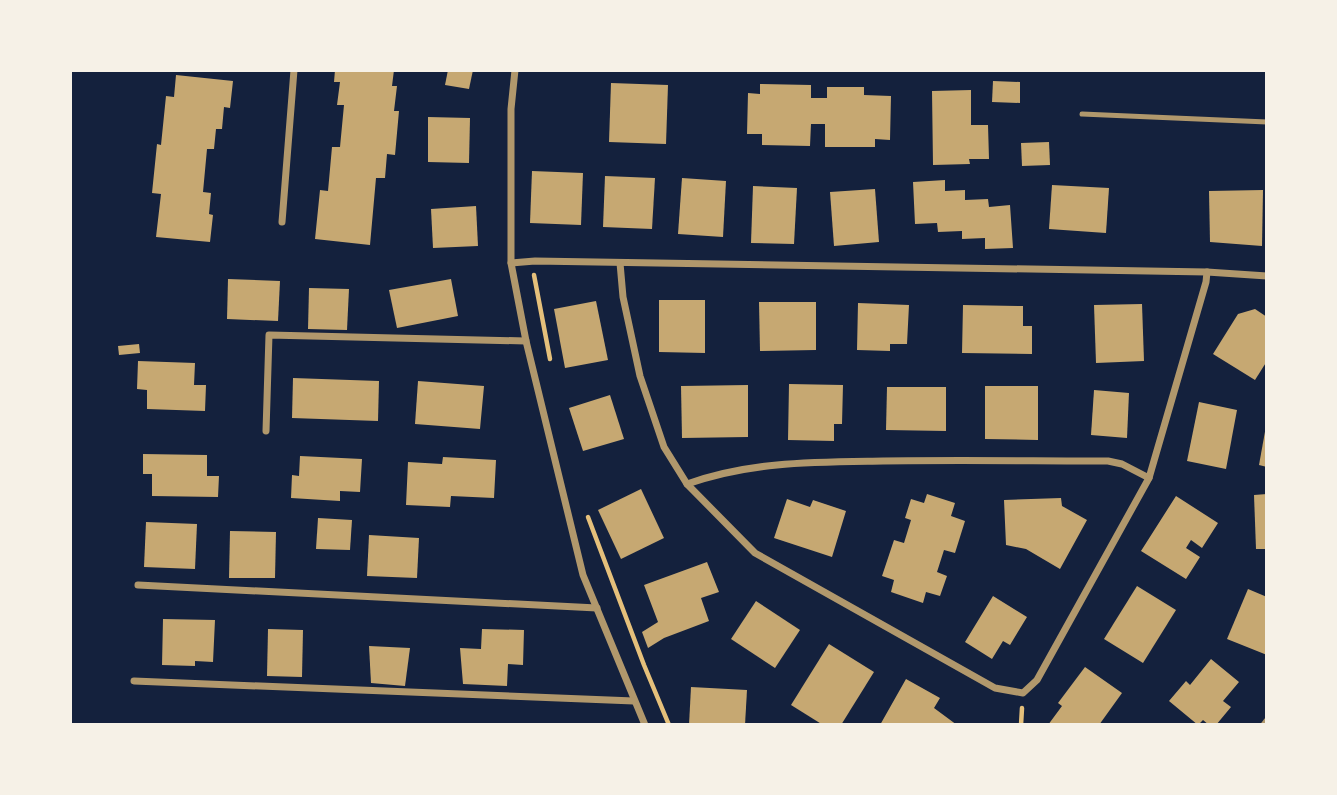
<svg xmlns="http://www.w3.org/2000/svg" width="1337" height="795" font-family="'Open Sans',sans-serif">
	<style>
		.building { fill: #c6a872 }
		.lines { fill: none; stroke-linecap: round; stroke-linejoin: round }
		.path { stroke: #e5c07b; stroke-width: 4.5 }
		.service { stroke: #b1986c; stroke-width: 5 }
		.minor { stroke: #b1986c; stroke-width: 7 }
	</style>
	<rect width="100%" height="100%" fill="#14213d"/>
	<g class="building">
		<path d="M335 70H394L392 86H397L394 111H399L395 155 387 154 385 178H376L370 245 315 239 320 190 328 191 332 147H340L344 105H337L340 82H334Z"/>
		<path d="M448 70H473L469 89 445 85Z"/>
		<path d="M176 75 233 81 230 108 224 107 222 129H216L214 149H207L203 192 211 193 209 214 213 215 210 242 156 237 161 194 152 193 157 144 161 145 166 96 174 97Z"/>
		<path d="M993 81 1020 82V103L992 102Z"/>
		<path d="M611 83 668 85 666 144 609 142Z"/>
		<path d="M760 84 811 85V98H827V87H864V95L891 96 890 140 875 139V147H825V124H811L810 146 762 145V134H747L748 93 760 94Z"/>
		<path d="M971 90V125H988L989 159H969L970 164 933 165 932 91Z"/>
		<path d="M428 117 470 118 469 163 428 162Z"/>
		<path d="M1049 142 1050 165 1022 166 1021 143Z"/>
		<path d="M532 171 583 173 581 225 530 223Z"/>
		<path d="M605 176 655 178 652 229 603 227Z"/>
		<path d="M682 178 726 181 723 237 678 234Z"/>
		<path d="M945 180V191L965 190V200L988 199 989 207 1010 205 1013 248 985 249V238L962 239V231L938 232 937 223 915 224 913 182Z"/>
		<path d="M1052 185 1109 188 1106 233 1049 229Z"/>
		<path d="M753 186 797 188 794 244 751 243Z"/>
		<path d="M875 189 879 242 834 246 830 192Z"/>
		<path d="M1263 190 1262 246 1210 242 1209 191Z"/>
		<path d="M476 206 478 246 433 248 431 209Z"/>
		<path d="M228 279 280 281 278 321 227 319Z"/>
		<path d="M451 279 458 316 397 328 389 290Z"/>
		<path d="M309 288 349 289 347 330 308 329Z"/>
		<path d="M659 300H705V353L659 352Z"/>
		<path d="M596 301 608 360 565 368 554 309Z"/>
		<path d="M759 302H816V350L760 351Z"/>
		<path d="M858 303 909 305 907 344H890V351L857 350Z"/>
		<path d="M1142 304 1144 361 1096 363 1094 305Z"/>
		<path d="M963 305 1023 306V326H1032V354L962 353Z"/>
		<path d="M1255 309 1267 317V361L1255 380 1213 354 1238 314Z"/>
		<path d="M139 344 140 353 119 355 118 346Z"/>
		<path d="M138 361 195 363 194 385H206L205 411 147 409V390L137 389Z"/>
		<path d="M293 378 379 381 378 421 292 418Z"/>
		<path d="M418 381 484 386 480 429 415 424Z"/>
		<path d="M789 384 843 385 842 424H834V441L788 440Z"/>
		<path d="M748 385V437L682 438 681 386Z"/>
		<path d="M985 386H1038V440L985 439Z"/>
		<path d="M887 387H946V431L886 430Z"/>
		<path d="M1094 390 1129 393 1127 438 1091 435Z"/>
		<path d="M610 395 624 439 583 451 569 408Z"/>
		<path d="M1199 402 1237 410 1226 469 1187 461Z"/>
		<path d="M1266 426H1267V467L1259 465Z"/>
		<path d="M143 454 207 455V476H219L218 497 152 496V474H143Z"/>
		<path d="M300 456 362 459 360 492 340 491V501L291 498 292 475 299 476Z"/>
		<path d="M443 457 496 460 494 498 451 496 450 507 406 505 408 462 442 464Z"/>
		<path d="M641 489 664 538 621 559 598 510Z"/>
		<path d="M927 494 955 503 951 516 965 521 955 553 944 550 937 572 947 576 940 596 926 592 923 603 891 592 894 580 882 576 894 540 904 543 911 520 905 518 911 499 924 503Z"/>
		<path d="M1267 494V549H1256L1254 495Z"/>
		<path d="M1176 496 1218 523 1202 548 1191 540 1186 548 1200 557 1186 579 1141 551Z"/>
		<path d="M1061 498 1062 506 1087 520 1060 569 1026 549 1006 545 1004 500Z"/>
		<path d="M787 499 810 507 813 500 846 511 832 557 774 538Z"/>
		<path d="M318 518 352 520 350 550 316 549Z"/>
		<path d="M146 522 197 524 195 569 144 567Z"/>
		<path d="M230 531 276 532 275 578H229Z"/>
		<path d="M369 535 419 538 417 578 367 576Z"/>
		<path d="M707 562 719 592 701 598 709 621 664 638 648 648 642 632 658 622 644 585Z"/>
		<path d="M1137 586 1176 610 1143 663 1104 639Z"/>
		<path d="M1248 589 1267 597V655L1227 639Z"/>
		<path d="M993 596 1027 617 1010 645 1003 641 992 659 965 642Z"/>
		<path d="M756 601 800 630 775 668 731 639Z"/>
		<path d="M163 619 215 620 213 662 195 661V666L162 665Z"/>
		<path d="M268 629 303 630 302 677 267 676Z"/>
		<path d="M482 629 524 630 523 665 508 664 507 686 463 684 460 648 481 649Z"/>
		<path d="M829 644 874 672 841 725H823L791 705Z"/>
		<path d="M369 646 410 648 405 686 371 683Z"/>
		<path d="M1211 659 1239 682 1223 701 1231 707 1216 725H1209L1203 720 1198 725 1169 701 1186 681 1190 685Z"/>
		<path d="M1085 667 1122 693 1099 725H1048L1062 706 1058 703Z"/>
		<path d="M906 679 940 698 934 708 957 725H880Z"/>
		<path d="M691 687 747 690 745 725H689Z"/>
	</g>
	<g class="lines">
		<g class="path">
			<path d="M534 275 550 359"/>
			<path d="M588 517 644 665 669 725"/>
			<path d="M1021 725 1022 708"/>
		</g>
		<path class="service" d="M1082 114 1267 122"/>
		<g class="minor">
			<path d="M515 70 511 109V263L526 341 583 575 645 725"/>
			<path d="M282 222 294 70"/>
			<path d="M511 263 535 261 1207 272 1267 276"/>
			<path d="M620 263 623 297 640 376 664 447 687 484 755 553 995 688 1023 693 1037 680 1149 478 1206 282 1207 272"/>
			<path d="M266 431 269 335 526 341"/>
			<path d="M687 484C752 461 816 462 883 461 958 460 1033 461 1108 461L1122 464 1149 478"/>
			<path d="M138 585 597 608"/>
			<path d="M134 681 634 701"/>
			<path d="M1264 725 1267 721"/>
		</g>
	</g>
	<rect width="1337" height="795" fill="none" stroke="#f6f1e7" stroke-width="144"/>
</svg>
